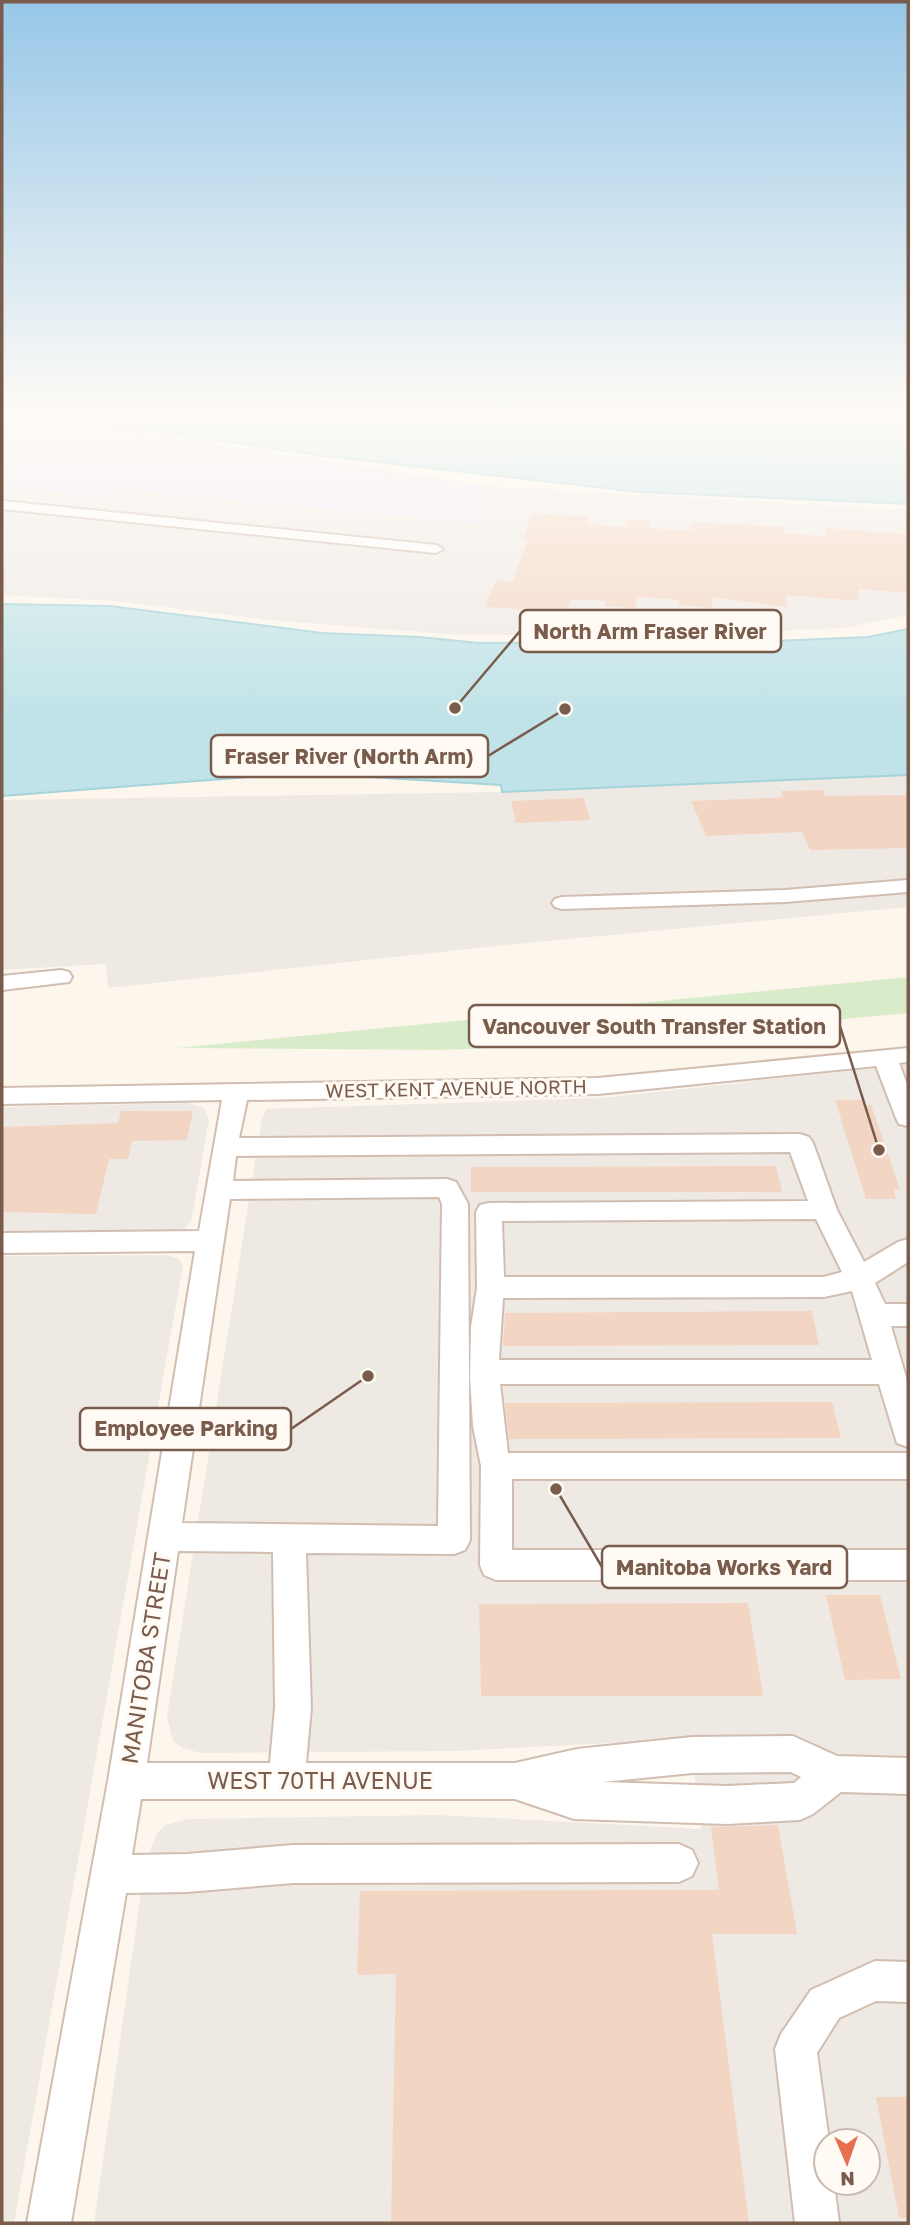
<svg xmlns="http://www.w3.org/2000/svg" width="910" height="2225" font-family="'Golos Text',sans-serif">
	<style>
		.industrial { fill: #efe9e4; fill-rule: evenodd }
		.education { fill: #f3e8fa }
		.green { fill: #d8ecc9 }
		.water { fill: #bfe3e8; stroke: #a5d3da; stroke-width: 2 }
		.building { fill: #f3d5c3 }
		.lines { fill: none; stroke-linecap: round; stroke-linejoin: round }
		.minor-casing { stroke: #d1beb0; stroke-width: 4 }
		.minor { fill: #fff; fill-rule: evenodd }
		.labels { text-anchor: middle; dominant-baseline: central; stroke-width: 6; stroke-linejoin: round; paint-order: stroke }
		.street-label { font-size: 19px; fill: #7a5c4d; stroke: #fffaf3 }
		.near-street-label { font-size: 23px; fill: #7a5c4d; stroke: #fffaf3 }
		.leader { fill: none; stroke: #7a5c4d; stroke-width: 2.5 }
		.callout-dot { fill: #7a5c4d; stroke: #fffaf3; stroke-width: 2.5 }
		.callout { fill: #fffaf3; stroke: #7a5c4d; stroke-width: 2.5 }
		.callout-label { font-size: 21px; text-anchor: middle; font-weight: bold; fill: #7a5c4d }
	</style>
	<rect width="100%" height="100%" fill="#fdf6ec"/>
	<g class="industrial">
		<path d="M2 412 489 486 908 510V615L843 628 671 635H460L280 621 113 601 2 595Z"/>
		<path d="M891 774 908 775V907L505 945 108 988 106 964 2 970V800L502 792Z"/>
		<path d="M908 1064V2223H94L145 1865 157 1833 166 1825 189 1819 438 1815 702 1829 689 1739 457 1751 201 1753 182 1748 173 1741 167 1717 262 1118 267 1109 602 1098ZM826 2141H868V2183H826Z"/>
		<path d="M187 1103 204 1108 209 1120 191 1222 184 1229 174 1233H2V1107Z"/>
		<path d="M166 1255 178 1258 183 1265 14 2223H2V1256Z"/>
	</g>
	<path class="education" d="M2 416 484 487 482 524 117 489 109 497 15 489 5 485 11 479H2Z"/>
	<path class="green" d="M908 977V1013L571 1045 440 1050 177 1048Z"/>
	<g class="water">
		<path d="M26 412H908V504L639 492 317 455Z"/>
		<path d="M2 604 110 606 322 633 419 637 479 643 775 641 868 637 908 629V775L502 792 501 785 303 773 2 796Z"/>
	</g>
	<g class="building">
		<path d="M533 513 587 517 585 524 626 527 628 520 650 521 649 528 690 531 692 522 785 527 784 533 825 536V528L908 534V593L858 589V601L786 595V607L713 597 712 608 678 605 679 600 638 597 635 608 605 606 606 601 571 599 567 612 485 607 496 580 512 582 528 540H522Z"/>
		<path d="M823 790 825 796 908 795V848L810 850 802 832 706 836 691 801 769 798 783 797 781 791Z"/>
		<path d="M584 798 590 820 516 823 511 801Z"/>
		<path d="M835 1100H863L865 1105H871L900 1189H893L896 1199H866Z"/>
		<path d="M121 1111H193L187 1140 132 1141 128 1159H109L96 1214 2 1212V1127L118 1123Z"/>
		<path d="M776 1166 782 1192H471V1167Z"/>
		<path d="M812 1311 819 1345 503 1346 505 1313Z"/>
		<path d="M832 1402 841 1438 509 1439 505 1403Z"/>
		<path d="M826 1595H880L901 1679 845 1680Z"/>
		<path d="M748 1603 763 1696H481L479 1604Z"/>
		<path d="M778 1825 797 1934H712L749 2223H391L396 1974 357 1975 360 1891 719 1890 711 1827Z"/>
		<path d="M876 2097H908V2218H899Z"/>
	</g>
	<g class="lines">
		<g class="minor-casing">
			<g id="minor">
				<path d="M2 501 436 545 443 549 436 553 2 509Z"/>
				<path d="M908 880V892L785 902 562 909 555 907 552 903 555 899 562 897 785 890Z"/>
				<path d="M61 970 69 972 72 977 69 982 2 990V976Z"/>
				<path d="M908 1048V1062L899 1063 908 1087V1126L899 1124 896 1118 876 1066 598 1094 247 1100 239 1138 800 1134 809 1137 813 1143 837 1210 864 1262 898 1242 908 1239V1262L875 1283 885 1304H908V1326H891L908 1384V1447L897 1443 879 1384H500L508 1453H908V1479H512V1550H908V1580H496L484 1575 480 1565 481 1466 473 1426 470 1377 471 1327 477 1288 476 1212 480 1205 489 1203 808 1201 790 1152 236 1156 233 1181 447 1179 456 1182 468 1204 470 1540 465 1550 454 1554 306 1553 311 1708 306 1763H515L577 1749 692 1737 793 1736 837 1756 908 1758V1794L841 1792 813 1814 800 1820 727 1824 574 1819 515 1799H141L132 1855 187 1854 293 1845 679 1844 692 1850 698 1863 692 1876 679 1882 293 1883 187 1892 126 1893 71 2223H27L108 1781 195 1251 2 1253V1233L199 1231 222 1100 2 1104V1088L598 1078ZM439 1197 442 1204 438 1526 182 1523 230 1199ZM816 1219 842 1272 824 1277H504L502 1221ZM852 1291 872 1360H499L503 1298 824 1297ZM178 1551 273 1552 275 1708 270 1763H147ZM791 1772 801 1777 794 1783 727 1786 603 1782 692 1773Z"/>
				<path d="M875 1961 908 1962V2002L876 2001 839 2018 817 2053 829 2141H826V2183H834L839 2223H795L775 2049 781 2034 811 1990Z"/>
			</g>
		</g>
		<use href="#minor" class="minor"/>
	</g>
	<linearGradient id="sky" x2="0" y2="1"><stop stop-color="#97c7e8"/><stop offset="0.57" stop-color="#fefbf6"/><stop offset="1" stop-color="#fefbf6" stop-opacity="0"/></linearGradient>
	<rect width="910" height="723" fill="url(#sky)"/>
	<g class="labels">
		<g class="street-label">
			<text transform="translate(456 1088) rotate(-1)">WEST KENT AVENUE NORTH</text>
		</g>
		<g class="near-street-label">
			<text transform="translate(145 1658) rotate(-81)">MANITOBA STREET</text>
			<text x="320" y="1780">WEST 70TH AVENUE</text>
		</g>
	</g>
	<path class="leader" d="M455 708L520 631M565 709L488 756M879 1150L840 1026M368 1376L291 1429M556 1489L602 1567"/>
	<g class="callout-dot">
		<circle cx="455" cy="708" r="7"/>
		<circle cx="565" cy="709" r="7"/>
		<circle cx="879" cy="1150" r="7"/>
		<circle cx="368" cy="1376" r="7"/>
		<circle cx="556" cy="1489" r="7"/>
	</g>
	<g class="callout">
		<rect x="520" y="610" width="261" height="42" rx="7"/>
		<rect x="211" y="735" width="277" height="42" rx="7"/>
		<rect x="469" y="1005" width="371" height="42" rx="7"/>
		<rect x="80" y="1408" width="211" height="42" rx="7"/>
		<rect x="602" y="1546" width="245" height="42" rx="7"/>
	</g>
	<g class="callout-label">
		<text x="650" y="639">North Arm Fraser River</text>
		<text x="349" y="764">Fraser River (North Arm)</text>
		<text x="654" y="1034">Vancouver South Transfer Station</text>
		<text x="186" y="1436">Employee Parking</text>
		<text x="724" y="1575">Manitoba Works Yard</text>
	</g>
	<rect width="910" height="2225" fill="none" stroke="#7a5c4d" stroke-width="7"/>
	<g transform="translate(847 2162) rotate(178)"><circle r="33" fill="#fffaf3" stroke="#cabbb1" stroke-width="2"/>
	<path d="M0-5L12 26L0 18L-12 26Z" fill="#e76f51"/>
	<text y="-10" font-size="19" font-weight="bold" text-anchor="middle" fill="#7a5c4d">N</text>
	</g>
</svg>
